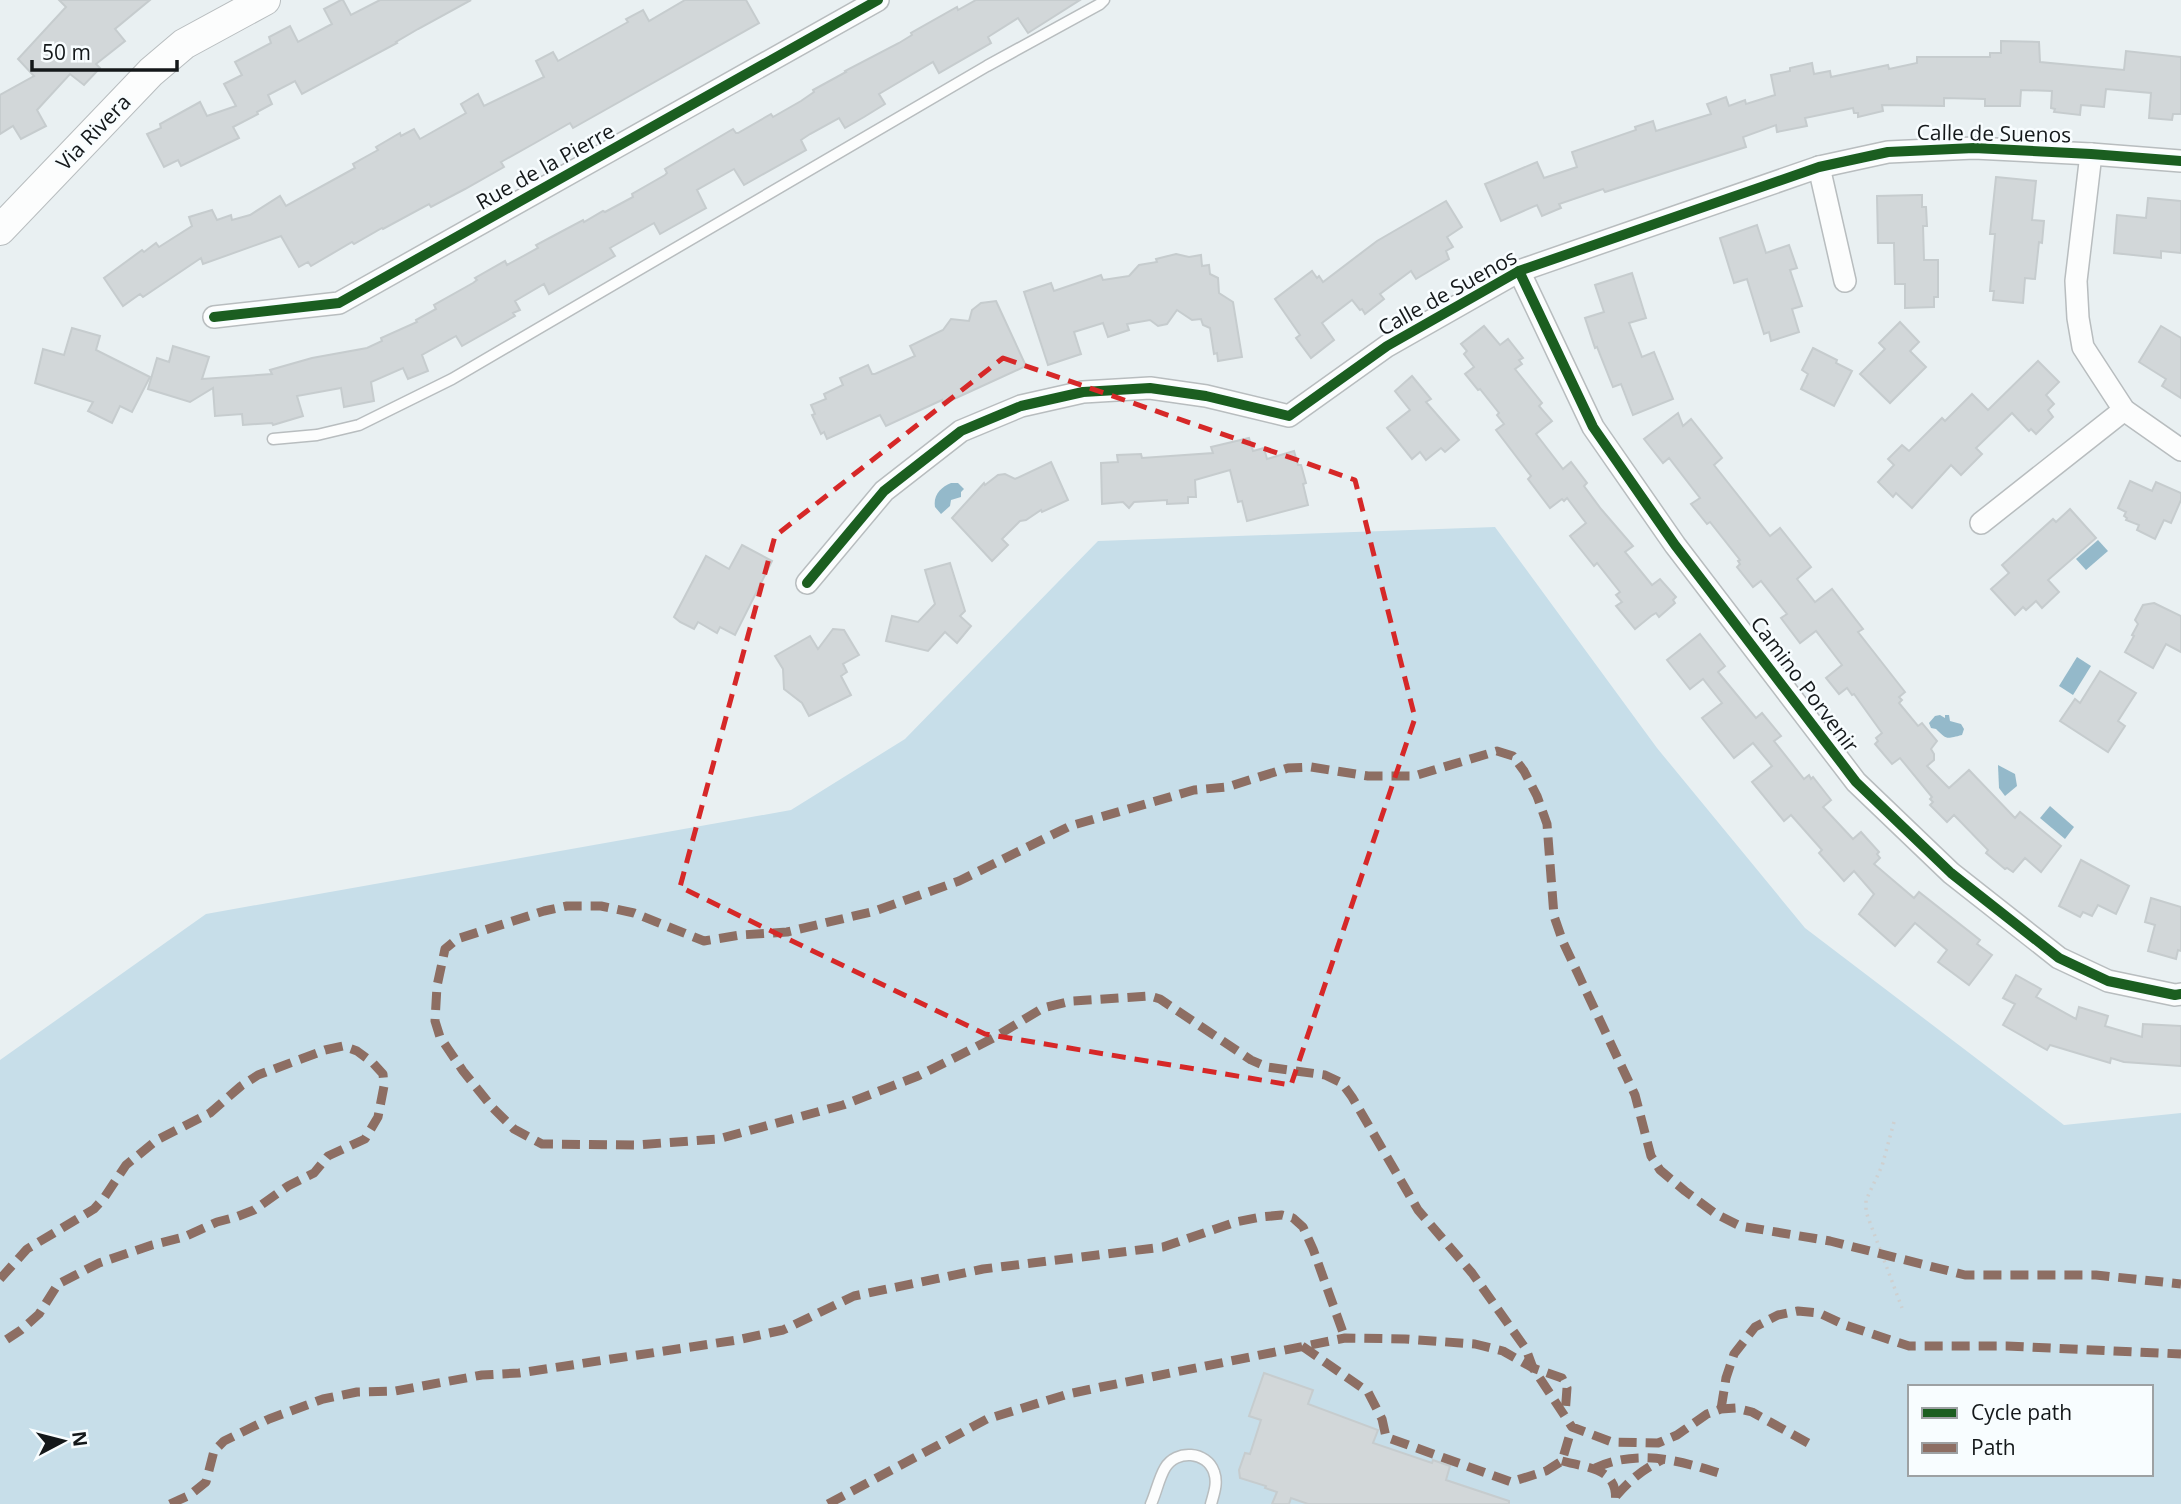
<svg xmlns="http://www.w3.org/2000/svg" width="2181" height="1504" font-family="'Open Sans',sans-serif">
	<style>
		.green { fill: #c7dee9; fill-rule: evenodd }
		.water { fill: #94b9ca }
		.building { fill: #d2d7d9; stroke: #c6ccce; stroke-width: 2 }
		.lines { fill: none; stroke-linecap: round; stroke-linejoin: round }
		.lane-casing { stroke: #b8bdbf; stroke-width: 13 }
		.street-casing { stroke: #b8bdbf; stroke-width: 24 }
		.secondary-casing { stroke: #b8bdbf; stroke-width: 32 }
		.path { stroke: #ced0d0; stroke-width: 3.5; stroke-dasharray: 2 5; stroke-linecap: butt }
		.lane { stroke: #fcfdfd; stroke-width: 10 }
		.street { stroke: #fcfdfd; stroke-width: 21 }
		.secondary { stroke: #fcfdfd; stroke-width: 30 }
		.quiet { stroke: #8d6e63; stroke-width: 9; stroke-dasharray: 18 9; stroke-linecap: butt }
		.cycleway-casing { stroke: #f8fdff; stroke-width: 15 }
		.cycleway { stroke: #1b5e20; stroke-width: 10 }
		.marked { fill: none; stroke: #d62828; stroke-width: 5; stroke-dasharray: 14 9; stroke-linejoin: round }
		.labels { text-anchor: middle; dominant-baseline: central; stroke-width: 5; stroke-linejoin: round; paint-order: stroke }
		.street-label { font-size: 21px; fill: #14181a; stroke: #f8fdff }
	</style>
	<rect width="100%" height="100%" fill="#e9f0f2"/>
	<path class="green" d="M1495 527 1657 748 1805 928 2064 1125 2181 1113V1504H0V1060L206 914 791 810 905 739 1098 541ZM1910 1387H2151V1474H1910Z"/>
	<g class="water">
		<path d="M951 483H958L964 489 961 492V497L951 500 950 506 941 514 935 507C933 495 941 487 951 483Z"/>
		<path d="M2098 540 2108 551 2086 570 2076 559Z"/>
		<path d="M2077 657 2091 666 2073 695 2059 686Z"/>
		<path d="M1940 715 1945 718V715H1949L1950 721 1961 724 1964 729 1962 735C1946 739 1947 740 1936 729L1931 728 1929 723 1935 716Z"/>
		<path d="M1998 765 2015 774 2017 786 2005 796 1999 788Z"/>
		<path d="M2050 806 2074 827 2065 839 2040 818Z"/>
	</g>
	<g class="building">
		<path d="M59 0H150L115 29 125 41 96 64 100 68 84 85 70 74 37 110 46 126 21 139 13 126 0 134V95L34 76 18 59 66 7Z"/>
		<path d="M341 0H343L351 15 380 0H471L418 29 396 42 397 43 302 94 295 81 268 95 272 104 257 112 258 114 233 127 239 138 181 166 178 160 164 167 147 134 161 128 160 124 200 102 207 116 236 106 224 84 242 75 235 62 271 43 269 37 290 26 298 42 332 24 324 9Z"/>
		<path d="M685 0H746L759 23 573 128 570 123 535 143 501 162 504 167 465 189 431 207 429 204 383 229 382 228 354 244 352 242 311 266 308 262 299 267 281 236 203 264 201 258 143 297 140 294 123 306 104 278 142 250 144 252 156 243 159 247 192 226 189 217 212 210 217 220 231 215 232 220 250 215 280 196 286 206 355 168 353 164 378 150 376 147 400 133 401 136 414 129 420 139 466 113 461 104 478 94 484 106 544 77 536 61 553 52 558 61 628 22 626 19 643 10 649 21Z"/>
		<path d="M976 0H1080L1028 33 1018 18 988 37 991 43 939 73 933 62 879 94 885 104 864 117 845 128 839 118 810 134 801 140 806 150 744 185 734 169 697 190 706 208 660 234 654 223 610 248 615 256 549 294 544 284 515 301 520 310 513 313 515 316 462 346 456 336 422 355 428 371 408 379 403 368 371 382 374 401 344 407 341 388 297 396 303 416 273 425 272 423 243 425 242 414 215 416 213 388 190 402 148 389 157 358 169 362 173 346 209 357 202 379 272 374 270 370 312 358 367 348 382 341 381 338 417 322 416 320 436 309 434 305 473 283 477 280 475 278 505 261 507 265 538 248 536 245 555 235 583 220 584 222 603 211 605 212 633 197 632 194 665 175 667 173 665 169 733 129 736 133H738L771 114 773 117 801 101 814 92 813 90 846 72 845 71 899 43 912 35 911 33 957 7 958 10Z"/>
		<path d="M2001 41 2039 42 2040 62 2124 70 2126 51 2181 57V114H2173L2172 120 2149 118 2151 93 2106 89 2104 107 2081 105 2080 115 2054 112 2055 109 2051 108 2052 91 2021 90 2020 106H1985V99L1944 98V106L1882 105 1883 111 1858 117V113H1854L1853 108 1805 118 1807 126 1777 132 1776 125 1743 137 1746 147 1605 192 1603 189 1559 204 1561 208 1542 216 1537 205 1501 221 1485 184 1537 162 1544 178 1577 167 1572 152 1636 130 1635 127 1653 121 1656 131 1711 114 1707 104 1726 97 1729 106 1745 100 1746 104 1775 95 1771 75 1790 71V68L1812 63 1814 74 1830 71 1831 77 1888 65 1889 69 1917 63V57H1990V53H2001Z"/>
		<path d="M1996 177 2036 181 2032 220 2044 221 2042 243 2039 242 2035 279 2025 278 2023 303 1993 300 1994 291H1990L1995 234H1990Z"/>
		<path d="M1919 195H1922V207H1926L1927 226H1923L1924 260H1938V297H1934V307L1905 308V284H1895L1894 243H1878L1877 196Z"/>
		<path d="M2148 198 2181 201V253L2161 251V258L2114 253 2117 215 2146 218Z"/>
		<path d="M1446 201 1462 227 1447 237 1453 247 1446 251 1449 259 1416 279 1411 271 1380 294 1384 299 1365 314 1362 309 1360 310 1352 300 1322 323 1334 340 1311 358 1296 338 1300 335 1275 299 1312 271 1317 278 1319 276 1323 282 1377 241Z"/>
		<path d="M1757 225 1766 253 1789 245 1797 268 1790 270 1802 306 1792 309 1799 332 1771 341 1769 332 1764 334 1747 279 1734 283 1720 238Z"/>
		<path d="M1176 254 1189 257 1201 255 1202 266 1209 265 1210 274 1218 278 1219 293 1233 302 1242 357 1218 361 1217 353 1214 354 1210 328 1203 325 1201 319 1192 320 1177 310 1167 324 1158 326 1150 320 1127 324 1129 330 1108 337 1103 323 1074 332 1081 354 1048 365 1024 292 1051 283 1054 291 1101 275 1103 280 1129 276 1139 265 1157 262 1156 259Z"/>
		<path d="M1632 273 1646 318 1629 323 1642 357 1654 352 1673 399 1633 415 1621 384 1613 387 1597 347 1595 348 1585 318 1604 312 1595 285Z"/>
		<path d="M996 301 1026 366 943 404 942 400 886 426 880 415 827 439 824 432 821 434 812 415 815 414 811 405 826 399 824 394 843 385 840 378 868 365 872 374H875L915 356 910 346 943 330 951 319 969 321 972 310 981 303Z"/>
		<path d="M1900 322 1919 342 1910 351 1926 367 1890 403 1860 374 1885 349 1879 343Z"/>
		<path d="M1484 326 1500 345 1508 339 1523 358 1519 360 1522 364 1515 369 1542 403 1539 406 1552 421 1536 434 1563 469 1571 462 1587 483 1584 486 1601 509 1633 546 1625 552 1652 585 1660 579 1676 597 1673 600 1675 603 1659 617 1656 613 1651 616 1635 629 1616 606 1622 602 1616 595 1620 592 1597 563 1594 566 1570 536 1586 523 1567 498 1564 501 1562 499 1550 508 1528 479 1531 476 1496 430 1504 424 1497 415 1499 413 1480 389 1478 390 1465 374 1474 367 1464 354 1467 351 1461 344Z"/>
		<path d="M2161 326 2181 338V398L2162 386 2166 379 2139 362Z"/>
		<path d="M72 328 100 336 96 350 150 377 132 412 120 406 112 423 88 411 93 402 35 383 43 349 64 355Z"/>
		<path d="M1813 348 1837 360 1836 363 1852 371 1834 406 1801 389 1808 374 1802 370Z"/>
		<path d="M2038 361 2059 382 2046 395 2054 404 2048 410 2053 417 2036 434 2031 429 2029 431 2012 413 1976 448 1982 454 1961 475 1951 465 1912 508 1896 493 1893 497 1878 482 1894 465 1888 459 1902 445 1909 451 1942 418 1945 421 1972 394 1988 410Z"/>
		<path d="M1412 376 1431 399 1426 402 1459 440 1445 452 1441 448 1426 460 1420 452 1412 459 1387 428 1410 410 1395 391Z"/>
		<path d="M1678 413 1683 426 1691 419 1722 458 1714 465 1770 536 1780 528 1811 567 1797 579 1815 602 1832 589 1863 629 1858 632 1905 692 1899 697 1902 700 1899 703 1918 726 1922 723 1937 741 1931 749 1934 754V760L1927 766 1949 788 1969 770 2015 818 2020 812 2061 846 2041 872 2025 858 2013 872 2007 868 2005 869 1986 853 1988 850 1954 815 1947 822 1930 805 1933 802 1930 799 1932 797 1900 758 1892 764 1875 744 1878 741 1876 738 1882 733 1854 694 1852 695 1847 688 1839 694 1826 678 1842 665 1816 631 1800 643 1781 618 1787 614 1761 581 1753 587 1737 567 1740 564 1738 561 1740 560 1710 522 1707 524 1691 504 1700 498 1669 458 1663 463 1644 439Z"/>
		<path d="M1249 438 1253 451 1264 448 1267 459 1294 451 1298 465H1301L1306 483 1303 484 1308 505 1247 521 1242 501 1238 502 1230 470 1195 480 1196 497H1188V503L1167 504V500L1134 502 1129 508 1123 502 1102 504 1101 463 1118 462 1117 455 1141 454 1142 458 1213 453 1211 447Z"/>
		<path d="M1051 462 1068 500 1042 512 1041 510 1026 520 1020 521 1002 539 1008 545 992 561 952 518 984 483 985 485 998 475 1005 474 1015 479Z"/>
		<path d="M2130 481 2152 491 2156 482 2181 493V500L2171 523 2164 520 2155 539 2137 530 2139 525 2126 520 2127 518 2124 516 2126 512 2118 508Z"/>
		<path d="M2070 509 2096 538 2048 580 2059 592 2042 608 2036 601 2026 610 2023 607 2015 615 1991 589 2009 573 2002 565 2053 519 2056 522Z"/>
		<path d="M742 545 772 561 735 635 720 627 717 633 698 622 694 629 680 622 674 617 706 556 729 569Z"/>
		<path d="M950 563 965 611 960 616 971 626 957 643 945 632 928 651 886 641 892 616 918 622 935 604 925 570Z"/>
		<path d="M2154 603 2181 616V652L2166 644 2153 668 2125 652 2134 636 2132 635 2138 624 2135 620 2143 605Z"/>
		<path d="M833 629 844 630 859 655 843 664 847 672 841 676 851 695 809 716 802 703 784 689 783 669 775 656 810 636 818 649Z"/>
		<path d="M1700 634 1725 666 1718 672 1756 718 1762 713 1781 736 1774 741 1804 779 1809 775 1811 779 1813 777 1831 800 1823 807 1853 839 1861 832 1879 852 1877 854 1880 858 1874 864 1914 898 1919 892 1980 940 1977 944 1992 955 1969 985 1938 962 1947 950 1915 923 1895 946 1859 914 1874 894 1854 871 1844 881 1819 853 1822 850 1791 815 1784 821 1752 782 1772 766 1753 743 1734 758 1702 718 1722 703 1703 679 1690 689 1667 660Z"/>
		<path d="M2100 671 2136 693 2118 721 2125 726 2108 752 2060 721 2075 699 2080 703Z"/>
		<path d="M2081 860 2129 886 2116 914 2098 905 2092 916 2083 912 2080 917 2059 906Z"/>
		<path d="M2151 898 2181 907V951L2178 950 2176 959 2148 951 2155 925 2145 922Z"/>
		<path d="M2016 975 2041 989 2036 997 2076 1019 2079 1007 2108 1016 2105 1026 2142 1037 2143 1024 2181 1026V1066L2124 1062 2111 1058 2110 1063 2050 1045 2047 1050 2003 1025 2015 1004 2003 998Z"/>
		<path d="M1264 1373 1313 1390 1308 1404 1378 1430 1373 1443 1432 1463 1433 1460 1450 1466 1446 1480 1509 1501V1504H1308L1291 1498 1289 1504H1272L1277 1492 1265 1488 1266 1486 1240 1478 1239 1470 1245 1453 1250 1454 1261 1420 1249 1416Z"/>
	</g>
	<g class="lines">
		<g class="lane-casing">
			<g id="lane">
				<path d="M273 439 317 435 359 425 452 379 987 66 1100 4 1104 0"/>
				<path d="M1151 1504C1156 1493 1159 1478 1165 1468 1176 1449 1207 1451 1214 1472 1218 1483 1214 1493 1211 1504"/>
			</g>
		</g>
		<g class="street-casing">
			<g id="street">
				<path d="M2091 154 2076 281 2078 318 2083 347 2124 410 2181 450"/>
				<path d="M1819 167 1845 281"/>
				<path d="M1519 271 1593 427 1675 545 1856 782 1951 873 2059 958 2108 981 2175 995 2181 994"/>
				<path d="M214 317 339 303 878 0"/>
				<path d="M1981 523 2124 410"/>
				<path d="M807 583 884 491 961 431 1021 406 1083 392 1150 388 1206 396 1289 416 1387 346 1519 271 1819 167 1888 152 1974 148 2091 154 2181 161"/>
			</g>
		</g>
		<g class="secondary-casing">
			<path id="secondary" d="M0 230 151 72 184 44 265 0"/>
		</g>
		<path class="path" d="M1894 1122 1882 1166 1866 1200V1212L1902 1308"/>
		<use href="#lane" class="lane"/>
		<use href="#street" class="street"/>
		<use href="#secondary" class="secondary"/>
		<g class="quiet">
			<path d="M0 1279 27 1249 94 1209 104 1198 126 1165 157 1140 210 1113 241 1086 258 1075 325 1050 343 1046 357 1051 373 1063 383 1074 384 1086 378 1117 365 1139 328 1156 314 1173 288 1186 254 1210 236 1217 217 1222 184 1237 152 1245 99 1263 58 1284 39 1314 21 1330 0 1344"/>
			<path d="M1302 1346 1368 1392 1382 1419 1386 1437 1511 1482 1546 1471 1562 1461 1572 1427"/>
			<path d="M1721 1409 1726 1378 1734 1354 1755 1327 1778 1315 1798 1311 1819 1313 1845 1325 1909 1346H2007L2181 1354"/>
			<path d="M1808 1443 1752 1412 1736 1408 1721 1409 1707 1414 1677 1435 1658 1443 1612 1442 1572 1427 1533 1368 1526 1349 1472 1273 1418 1210 1352 1097 1342 1083 1325 1075 1267 1067 1251 1060 1160 999 1150 996 1072 1001 1043 1008 995 1037 960 1055 918 1076 843 1105 718 1139 635 1145 542 1144 514 1129 492 1107 463 1071 440 1037 435 1021 437 986 445 949 457 939 544 911 567 906H601L634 913 704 941 740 935 787 932 875 911 959 881 1070 826 1194 790 1227 787 1288 768 1311 767 1368 776H1414L1497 751 1513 756 1524 771 1537 796 1547 824 1554 916 1563 942 1635 1095 1651 1156 1660 1170 1685 1191 1716 1214 1740 1226 1830 1241 1965 1275H2096L2181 1284"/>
			<path d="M1562 1461C1588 1468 1620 1468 1615 1504"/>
			<path d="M1595 1468C1638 1449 1677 1460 1719 1473"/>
			<path d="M1616 1496C1630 1480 1643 1469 1662 1460"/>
			<path d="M170 1504 190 1495 206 1482 214 1451 224 1441 269 1419 323 1399 357 1392 395 1391 482 1375 519 1373 737 1340 783 1330 854 1296 983 1269 1163 1247 1236 1222 1261 1217 1282 1215 1293 1218 1303 1227 1313 1249 1345 1338"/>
			<path d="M828 1504 987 1419 1068 1394 1101 1387 1345 1338 1405 1339 1475 1344 1503 1351 1533 1368 1562 1378 1567 1388 1565 1415"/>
		</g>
		<g class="cycleway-casing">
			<g id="cycleway">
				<path d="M1519 271 1593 427 1675 545 1856 782 1951 873 2059 958 2108 981 2175 995 2181 994"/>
				<path d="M214 317 339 303 878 0"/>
				<path d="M807 583 884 491 961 431 1021 406 1083 392 1150 388 1206 396 1289 416 1387 346 1519 271 1819 167 1888 152 1974 148 2091 154 2181 161"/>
			</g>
		</g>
		<use href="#cycleway" class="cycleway"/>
	</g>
	<path class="marked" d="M1003 358 1355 480 1415 718 1291 1085 985 1034 680 887 775 536Z"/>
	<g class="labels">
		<g class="street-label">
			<text transform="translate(93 132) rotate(-46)">Via Rivera</text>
			<text transform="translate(1994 133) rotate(1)">Calle de Suenos</text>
			<text transform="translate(545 166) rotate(-29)">Rue de la Pierre</text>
			<text transform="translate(1447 292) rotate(-29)">Calle de Suenos</text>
			<text transform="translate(1805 684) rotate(53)">Camino Porvenir</text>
		</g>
	</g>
	<rect x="1908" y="1385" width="245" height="91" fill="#f8fdff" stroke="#9da1a3" stroke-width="2"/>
	<rect x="1922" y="1408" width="35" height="10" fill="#1b5e20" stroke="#9da1a3" stroke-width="2"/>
	<text x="1971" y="1420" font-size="21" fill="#14181a">Cycle path</text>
	<rect x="1922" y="1443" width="35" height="10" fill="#8d6e63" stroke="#9da1a3" stroke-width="2"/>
	<text x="1971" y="1455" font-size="21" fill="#14181a">Path</text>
	<g transform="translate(63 1441) rotate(83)" stroke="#f8fdff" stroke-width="5" paint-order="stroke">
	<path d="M0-5L12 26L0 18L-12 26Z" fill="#14181a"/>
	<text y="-10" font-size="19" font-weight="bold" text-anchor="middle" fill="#14181a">N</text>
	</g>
	<path d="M32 60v10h145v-10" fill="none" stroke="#14181a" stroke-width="3.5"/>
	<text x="42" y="60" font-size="21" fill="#14181a" stroke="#f8fdff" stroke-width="5" paint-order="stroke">50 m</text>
</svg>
